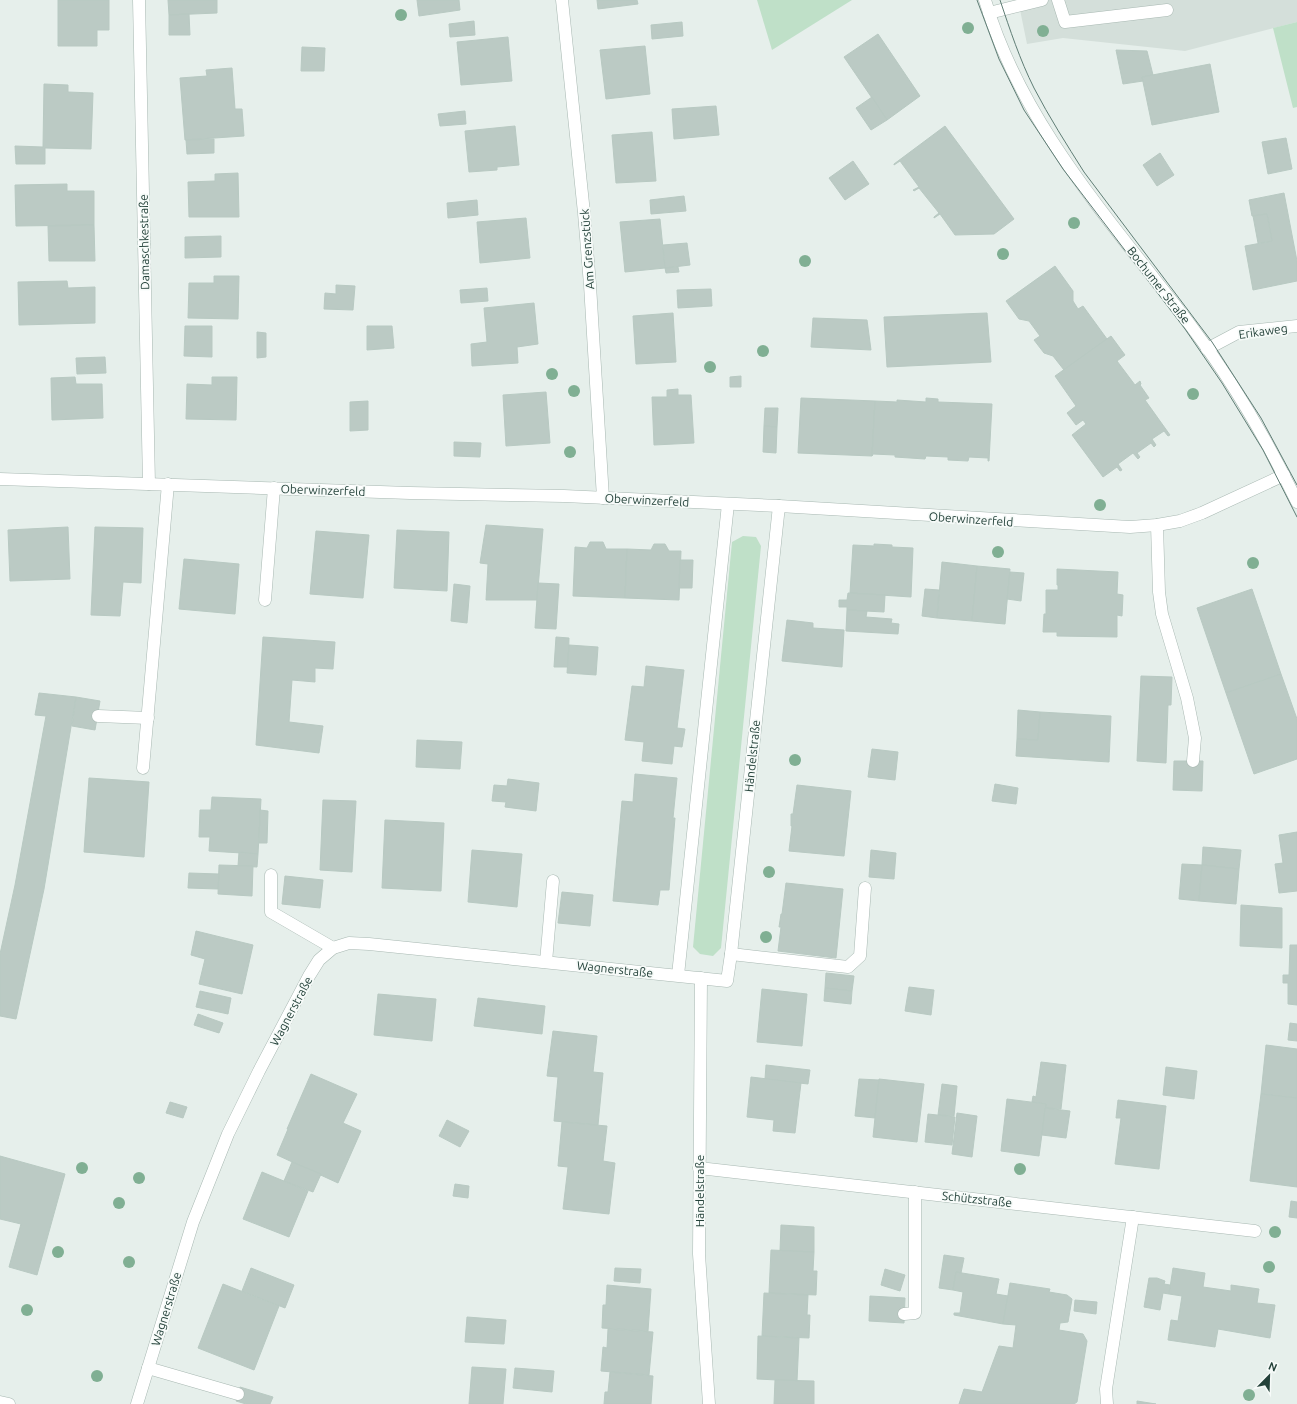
<svg xmlns="http://www.w3.org/2000/svg" width="1297" height="1404" font-family="Ubuntu,sans-serif">
	<style>
		.built { fill: #d4dfda }
		.green { fill: #bfe0c8 }
		.building { fill: #bbcac4; stroke: #b8c9c2 }
		.lines { fill: none; stroke-linecap: round; stroke-linejoin: round }
		.minor-casing { stroke: #a8b8b2; stroke-width: 13 }
		.minor { stroke: #fff; stroke-width: 12 }
		.tram { stroke: #5f7d75; stroke-width: 1 }
		.tree { fill: #80af93 }
		.labels { text-anchor: middle; dominant-baseline: central; stroke-width: 3.5; stroke-linejoin: round; paint-order: stroke }
		.street-label { font-size: 12px; fill: #24423a; stroke: #f7fbf9 }
	</style>
	<rect width="100%" height="100%" fill="#e6efeb"/>
	<path class="built" d="M1018 0H1297V22L1185 51 1063 38 1027 44Z"/>
	<g class="green">
		<path d="M757 0H852L772 50Z"/>
		<path d="M1297 22V107L1293 108 1273 28Z"/>
		<path d="M743 536 756 537 761 546 721 948 713 956 700 954 693 947 732 542Z"/>
	</g>
	<g class="building">
		<path d="M58 0H109V30H97V46H58Z"/>
		<path d="M168 0H217V13L169 15Z"/>
		<path d="M417 0H459L460 10 419 16Z"/>
		<path d="M597 0H637L638 4 598 9Z"/>
		<path d="M189 14 190 35H169V15Z"/>
		<path d="M474 21 475 35 450 37 449 24Z"/>
		<path d="M682 22 683 36 652 39 651 25Z"/>
		<path d="M878 34 920 96 887 120 844 57Z"/>
		<path d="M508 37 512 81 461 85 457 42Z"/>
		<path d="M645 46 650 94 606 99 600 50Z"/>
		<path d="M302 47 325 48 324 71H301Z"/>
		<path d="M1116 50 1147 51 1153 75 1142 77 1143 81 1123 84Z"/>
		<path d="M1210 64 1219 112 1152 125 1142 77Z"/>
		<path d="M232 68 235 109H242L244 136 185 140 180 78 207 76 206 70Z"/>
		<path d="M44 84 68 85V92L93 93 91 149 45 148V164H16L15 146 43 147Z"/>
		<path d="M872 97 887 120 871 130 856 108Z"/>
		<path d="M716 106 719 135 674 139 672 109Z"/>
		<path d="M465 111 466 124 440 126 438 114Z"/>
		<path d="M515 126 519 165 497 167V170L469 172 465 131Z"/>
		<path d="M945 126 1014 219 994 234 955 235 940 214 934 218V217L939 213 919 188 914 191 913 190 919 187 900 161 894 165V164Z"/>
		<path d="M652 132 656 181 616 183 612 135Z"/>
		<path d="M1286 138 1292 169 1268 174 1262 142Z"/>
		<path d="M214 139V153L187 154 186 140Z"/>
		<path d="M1160 153 1174 175 1157 186 1143 165Z"/>
		<path d="M853 161 869 184 845 200 829 178Z"/>
		<path d="M238 173 239 217H189L188 182 215 181V174Z"/>
		<path d="M67 184V191H94V225L16 226 15 185Z"/>
		<path d="M1284 193 1297 261V281L1253 290 1245 246 1272 241 1267 214 1252 216 1249 200Z"/>
		<path d="M684 196 686 211 651 214 650 200Z"/>
		<path d="M477 200 478 215 448 218 447 203Z"/>
		<path d="M1267 214 1272 241 1258 243 1253 216Z"/>
		<path d="M526 218 530 258 480 263 477 222Z"/>
		<path d="M660 219 665 268 625 272 620 222Z"/>
		<path d="M94 225 95 261H49L48 226Z"/>
		<path d="M221 236V257L185 258V237Z"/>
		<path d="M687 243 690 265 665 268 663 245Z"/>
		<path d="M1055 266 1073 291V301L1078 309 1083 306 1107 339 1064 370 1053 356 1044 353 1034 340 1040 336 1029 321 1019 319 1006 301Z"/>
		<path d="M678 267 679 272 666 273 665 268Z"/>
		<path d="M214 276H239L238 319 188 318 189 283H214Z"/>
		<path d="M67 281 68 288 95 287V323L19 325 18 282Z"/>
		<path d="M336 285 355 286 353 310 324 309 325 293 336 294Z"/>
		<path d="M487 288 488 301 461 303 460 290Z"/>
		<path d="M711 289 712 306 678 308 677 290Z"/>
		<path d="M534 303 538 344 517 347 518 363 472 366 471 344 487 342 484 308Z"/>
		<path d="M673 313 676 362 636 364 633 316Z"/>
		<path d="M987 313 991 362 887 367 884 317Z"/>
		<path d="M813 318 867 320 871 350 811 347Z"/>
		<path d="M185 326H212V357L184 356Z"/>
		<path d="M367 326H392L394 348 367 350Z"/>
		<path d="M257 332 266 333V357L257 358Z"/>
		<path d="M1111 336 1125 355 1117 361 1135 385 1140 381 1141 384 1140 385 1149 398 1145 400 1170 435 1168 436 1164 431 1152 439 1156 445 1154 447 1151 443 1137 453 1140 457 1138 459 1133 453 1118 464 1122 470 1120 471 1117 467 1103 477 1072 435 1086 424 1083 420 1076 425 1067 413 1076 406 1055 376Z"/>
		<path d="M105 357 106 373 77 374 76 358Z"/>
		<path d="M741 376V387H730V377Z"/>
		<path d="M75 377 76 384H102L103 418 52 420 51 378Z"/>
		<path d="M212 377H237L236 420 186 419 187 384 212 385Z"/>
		<path d="M678 389V395H691L694 443 654 445 652 397H667V390Z"/>
		<path d="M546 392 550 443 506 446 503 395Z"/>
		<path d="M801 398 875 401 872 456 798 453Z"/>
		<path d="M926 398 938 399V402L992 404 989 461H988V458L969 457 968 461 948 460V457L926 456 925 459 895 457V455L873 454 872 456 875 401 897 402V400L926 402Z"/>
		<path d="M368 401V430L350 431V402Z"/>
		<path d="M765 408H778L777 427 764 426Z"/>
		<path d="M764 426 777 427 776 453 763 452Z"/>
		<path d="M454 442 481 443 480 457 454 456Z"/>
		<path d="M486 525 543 529 537 600H486L488 564 480 563Z"/>
		<path d="M68 527 70 579 10 581 8 530Z"/>
		<path d="M95 527 143 528 141 583 123 582 120 616 91 615Z"/>
		<path d="M397 530 449 532 447 591 394 588Z"/>
		<path d="M316 531 369 535 363 598 310 594Z"/>
		<path d="M590 542H603L606 549H627L625 598 573 596 575 547 587 548Z"/>
		<path d="M654 544H665L669 551H681L679 600 625 598 627 549 651 550Z"/>
		<path d="M874 544 892 545V547L913 548 911 597 850 593 853 545 874 546Z"/>
		<path d="M184 559 239 564 235 614 179 609Z"/>
		<path d="M680 560H693L692 588H679Z"/>
		<path d="M942 562 977 566 972 621 937 618Z"/>
		<path d="M977 566 1010 569 1005 624 972 621Z"/>
		<path d="M1057 569 1118 572 1117 594 1123 595 1122 616 1117 615V637L1057 636V632H1043L1044 614H1046V590H1058V585H1057Z"/>
		<path d="M1010 572 1024 573 1021 601 1007 599Z"/>
		<path d="M538 583 559 584 556 629 535 628Z"/>
		<path d="M454 584 470 586 467 623 451 621Z"/>
		<path d="M925 589 939 590 937 618 922 616Z"/>
		<path d="M1252 589 1281 674 1226 693 1197 608Z"/>
		<path d="M848 593 885 595 884 612 847 610V607H839V600H847Z"/>
		<path d="M847 610 867 611 866 617 892 619 891 623 899 624 898 634 846 631Z"/>
		<path d="M787 620 813 623V628L844 630 842 667 782 661Z"/>
		<path d="M263 637 335 642 333 669 315 668V682L292 680 289 722 323 726 319 753 256 745Z"/>
		<path d="M556 637 569 638 568 667H554Z"/>
		<path d="M569 645 598 647 596 675 567 673Z"/>
		<path d="M646 666 684 670 677 728 685 729 682 747 674 746 672 764 642 761 644 742 625 740 632 686 644 687Z"/>
		<path d="M1281 674 1297 719V759L1254 774 1226 693Z"/>
		<path d="M1141 676 1172 677 1171 705H1168L1166 763 1137 761Z"/>
		<path d="M39 693 76 697 44 889 16 1019 0 1016V954L15 885 46 716 35 715Z"/>
		<path d="M76 697 100 701 95 730 72 726Z"/>
		<path d="M1018 710 1040 712 1038 740 1017 739Z"/>
		<path d="M1040 712 1111 716 1109 762 1016 756 1017 739 1038 740Z"/>
		<path d="M417 740 462 742 460 769 416 767Z"/>
		<path d="M872 749 898 752 895 780 868 777Z"/>
		<path d="M1174 761H1203L1202 791 1173 790Z"/>
		<path d="M635 774 677 778 673 818H675L669 890H660L658 905 613 901 622 801 633 802Z"/>
		<path d="M89 778 149 782 144 857 84 852Z"/>
		<path d="M508 779 539 783 536 811 505 807 506 802 492 801 494 785 507 786Z"/>
		<path d="M995 784 1018 788 1016 804 992 801Z"/>
		<path d="M797 785 851 791 844 856 789 851 792 826H791V814H793Z"/>
		<path d="M212 797 261 799 258 854 209 851 210 837H199L200 810H211Z"/>
		<path d="M323 800 356 801 352 872 320 870Z"/>
		<path d="M260 810 268 811 267 843H259Z"/>
		<path d="M385 820 444 823 441 891 382 888Z"/>
		<path d="M1297 832V891L1279 893 1275 864 1283 863 1279 835Z"/>
		<path d="M1203 847 1241 850 1239 869 1202 865Z"/>
		<path d="M472 850 522 854 517 907 468 902Z"/>
		<path d="M871 850 896 853 894 879 869 877Z"/>
		<path d="M239 852 258 854 257 867 238 866Z"/>
		<path d="M1182 864 1202 865 1199 901 1179 899Z"/>
		<path d="M219 865 253 866 252 896 218 894Z"/>
		<path d="M1202 865 1239 869 1236 904 1199 901Z"/>
		<path d="M189 873 219 874 218 889 188 888Z"/>
		<path d="M285 876 323 880 320 908 282 904Z"/>
		<path d="M786 883 843 889 836 958 778 951 781 927H779L781 914H782Z"/>
		<path d="M562 892 593 895 590 926 558 923Z"/>
		<path d="M1241 905 1282 908V948L1240 946Z"/>
		<path d="M196 931 253 945 242 994 199 984 205 959 191 955Z"/>
		<path d="M1290 945H1297V1005L1288 1004V983H1283V975H1289Z"/>
		<path d="M826 973 854 976 852 991 825 988Z"/>
		<path d="M909 987 934 990 931 1015 905 1011Z"/>
		<path d="M825 988 852 991 851 1004 824 1001Z"/>
		<path d="M762 989 807 994 802 1046 757 1042Z"/>
		<path d="M200 991 231 998 228 1014 196 1007Z"/>
		<path d="M378 994 436 999 432 1041 374 1035Z"/>
		<path d="M478 998 545 1006 542 1034 474 1026Z"/>
		<path d="M198 1014 223 1023 219 1033 194 1025Z"/>
		<path d="M1290 1023 1297 1024V1041L1288 1040Z"/>
		<path d="M553 1031 597 1036 593 1072 603 1073 598 1125 554 1121 558 1077 547 1076Z"/>
		<path d="M1266 1045 1297 1049V1098L1261 1094Z"/>
		<path d="M1041 1062 1066 1065 1061 1109 1045 1108 1046 1104 1032 1102 1033 1096 1036 1097Z"/>
		<path d="M766 1065 810 1070 808 1084 765 1079Z"/>
		<path d="M1166 1067 1197 1071 1194 1099 1163 1095Z"/>
		<path d="M311 1074 357 1094 343 1123 361 1131 338 1183 277 1155 288 1129H287Z"/>
		<path d="M751 1077 801 1083 795 1133 773 1131 774 1120 747 1117Z"/>
		<path d="M859 1079 879 1080 875 1118 855 1116Z"/>
		<path d="M879 1079 924 1084 917 1142 873 1137Z"/>
		<path d="M942 1084 957 1086 954 1116 938 1115Z"/>
		<path d="M1261 1094 1297 1098V1187L1250 1181Z"/>
		<path d="M1007 1099 1046 1104 1039 1156 1001 1151Z"/>
		<path d="M1118 1100 1166 1106 1159 1169 1115 1164 1121 1118H1116Z"/>
		<path d="M170 1102 187 1107 183 1118 166 1113Z"/>
		<path d="M1045 1108 1070 1111 1066 1138 1042 1135Z"/>
		<path d="M957 1113 977 1116 972 1157 952 1154Z"/>
		<path d="M928 1114 955 1117 952 1145 925 1142Z"/>
		<path d="M447 1120 469 1131 460 1147 439 1136Z"/>
		<path d="M562 1122 607 1126 603 1161 615 1163 609 1214 563 1209 568 1167 558 1166Z"/>
		<path d="M0 1156 65 1174 37 1275 9 1267 21 1224 0 1219Z"/>
		<path d="M292 1162 321 1174 313 1192 284 1181Z"/>
		<path d="M262 1172 308 1191 289 1237 243 1219Z"/>
		<path d="M455 1184 469 1186 468 1198 453 1196Z"/>
		<path d="M1291 1201 1297 1202V1218L1289 1217Z"/>
		<path d="M781 1225 814 1227V1252L780 1251Z"/>
		<path d="M771 1250 814 1252 813 1271H817L816 1295 769 1293Z"/>
		<path d="M944 1255 964 1258 961 1273 956 1272 953 1290 939 1288Z"/>
		<path d="M251 1268 294 1285 285 1308 242 1291Z"/>
		<path d="M615 1268 641 1269 640 1283 614 1281Z"/>
		<path d="M1173 1268 1205 1273 1203 1287 1231 1291V1285L1259 1289 1257 1303 1275 1305 1270 1338 1218 1329 1215 1347 1168 1340 1171 1320 1178 1321 1182 1296 1169 1294Z"/>
		<path d="M885 1269 905 1275 900 1291 881 1285Z"/>
		<path d="M956 1272 999 1279 996 1294 1008 1296 1003 1324 954 1315V1313H960L963 1292 953 1290Z"/>
		<path d="M1149 1278H1157L1165 1281 1164 1284 1170 1285 1169 1294 1163 1293 1160 1310 1144 1307Z"/>
		<path d="M1010 1283 1050 1289 1049 1292 1067 1295 1072 1299 1068 1322 1060 1323 1059 1330 1083 1334 1087 1341 1077 1402 1074 1404H959L964 1389 982 1392 999 1346 1013 1348 1016 1325 1003 1324Z"/>
		<path d="M223 1284 279 1306 254 1370 198 1348Z"/>
		<path d="M607 1285 651 1289 648 1331 602 1328 603 1305H606Z"/>
		<path d="M764 1293 808 1295 807 1315H810L809 1338 762 1336Z"/>
		<path d="M870 1296 905 1298 904 1323 869 1321Z"/>
		<path d="M1075 1300 1097 1302 1096 1314 1074 1311Z"/>
		<path d="M467 1317 506 1320 504 1344 465 1342Z"/>
		<path d="M608 1329 653 1332 649 1375 601 1371 603 1347 607 1348Z"/>
		<path d="M758 1336 799 1338 797 1381 757 1379Z"/>
		<path d="M472 1367 506 1369 503 1404H469Z"/>
		<path d="M515 1368 554 1371 552 1392 513 1388Z"/>
		<path d="M610 1372 653 1376 651 1404H604L605 1392H608Z"/>
		<path d="M775 1380 814 1381V1404H774Z"/>
		<path d="M240 1387 273 1397 270 1404H246L236 1401Z"/>
		<path d="M1137 1401 1156 1404H1137Z"/>
	</g>
	<g class="lines">
		<g class="minor-casing">
			<g id="minor">
				<path d="M139 0 149 484"/>
				<path d="M562 0 584 213 590 285 603 498"/>
				<path d="M985 0C1022 126 1113 223 1191 326 1232 380 1267 440 1297 502"/>
				<path d="M1058 0 1065 22 1167 10"/>
				<path d="M989 13 1042 0"/>
				<path d="M1207 349 1239 332 1297 326"/>
				<path d="M0 479 410 493 564 496 779 506 1130 527 1157 525 1180 521 1202 513 1284 475"/>
				<path d="M1157 525 1159 592 1162 614 1187 698 1195 738 1193 761"/>
				<path d="M265 600 274 488"/>
				<path d="M98 716 148 718"/>
				<path d="M143 768 168 484"/>
				<path d="M271 875V912L333 948"/>
				<path d="M731 954 848 967 860 956 865 888"/>
				<path d="M546 962 553 881"/>
				<path d="M678 975 728 504"/>
				<path d="M701 978 699 1254 709 1404"/>
				<path d="M699 1168 1255 1231"/>
				<path d="M904 1314 915 1313V1192"/>
				<path d="M148 1368 238 1394"/>
				<path d="M0 1402 9 1404"/>
				<path d="M137 1404 193 1222 228 1134 259 1071 309 976 319 960 333 948 349 943 369 944 727 981 731 954 779 506"/>
				<path d="M1107 1404 1106 1389 1133 1217"/>
			</g>
		</g>
		<use href="#minor" class="minor"/>
		<g class="tram">
			<path d="M977 0 999 59 1024 110 1063 169 1185 329 1222 383 1263 450 1297 517"/>
			<path d="M1000 0C1010 30 1020 60 1034 88 1049 117 1067 145 1084 172L1212 342 1261 418 1297 485"/>
		</g>
	</g>
	<g class="tree">
		<circle cx="401" cy="15" r="6"/>
		<circle cx="968" cy="28" r="6"/>
		<circle cx="1043" cy="31" r="6"/>
		<circle cx="1074" cy="223" r="6"/>
		<circle cx="1003" cy="254" r="6"/>
		<circle cx="805" cy="261" r="6"/>
		<circle cx="763" cy="351" r="6"/>
		<circle cx="710" cy="367" r="6"/>
		<circle cx="552" cy="374" r="6"/>
		<circle cx="574" cy="391" r="6"/>
		<circle cx="1193" cy="394" r="6"/>
		<circle cx="570" cy="452" r="6"/>
		<circle cx="1100" cy="505" r="6"/>
		<circle cx="998" cy="552" r="6"/>
		<circle cx="1253" cy="563" r="6"/>
		<circle cx="795" cy="760" r="6"/>
		<circle cx="769" cy="872" r="6"/>
		<circle cx="766" cy="937" r="6"/>
		<circle cx="82" cy="1168" r="6"/>
		<circle cx="1020" cy="1169" r="6"/>
		<circle cx="139" cy="1178" r="6"/>
		<circle cx="119" cy="1203" r="6"/>
		<circle cx="1275" cy="1232" r="6"/>
		<circle cx="58" cy="1252" r="6"/>
		<circle cx="129" cy="1262" r="6"/>
		<circle cx="1269" cy="1267" r="6"/>
		<circle cx="27" cy="1310" r="6"/>
		<circle cx="97" cy="1376" r="6"/>
		<circle cx="1249" cy="1395" r="6"/>
	</g>
	<g class="labels">
		<g class="street-label">
			<text transform="translate(144 242) rotate(-91)">Damaschkestraße</text>
			<text transform="translate(587 249) rotate(-94)">Am Grenzstück</text>
			<text transform="translate(1159 285) rotate(52)">Bochumer Straße</text>
			<text transform="translate(1263 331) rotate(-8)">Erikaweg</text>
			<text transform="translate(323 490) rotate(2)">Oberwinzerfeld</text>
			<text transform="translate(647 500) rotate(3)">Oberwinzerfeld</text>
			<text transform="translate(971 519) rotate(4)">Oberwinzerfeld</text>
			<text transform="translate(752 756) rotate(-84)">Händelstraße</text>
			<text transform="translate(615 969) rotate(6)">Wagnerstraße</text>
			<text transform="translate(291 1011) rotate(-62)">Wagnerstraße</text>
			<text transform="translate(699 1191) rotate(-90)">Händelstraße</text>
			<text transform="translate(977 1199) rotate(6)">Schützstraße</text>
			<text transform="translate(166 1309) rotate(-73)">Wagnerstraße</text>
		</g>
	</g>
	<g transform="translate(1269 1376) rotate(23)" stroke="#f7fbf9" stroke-width="3" paint-order="stroke">
	<path d="M0-3L7 15L0 10L-7 15Z" fill="#24423a"/>
	<text y="-6" font-size="11" font-weight="bold" text-anchor="middle" fill="#24423a">N</text>
	</g>
</svg>
